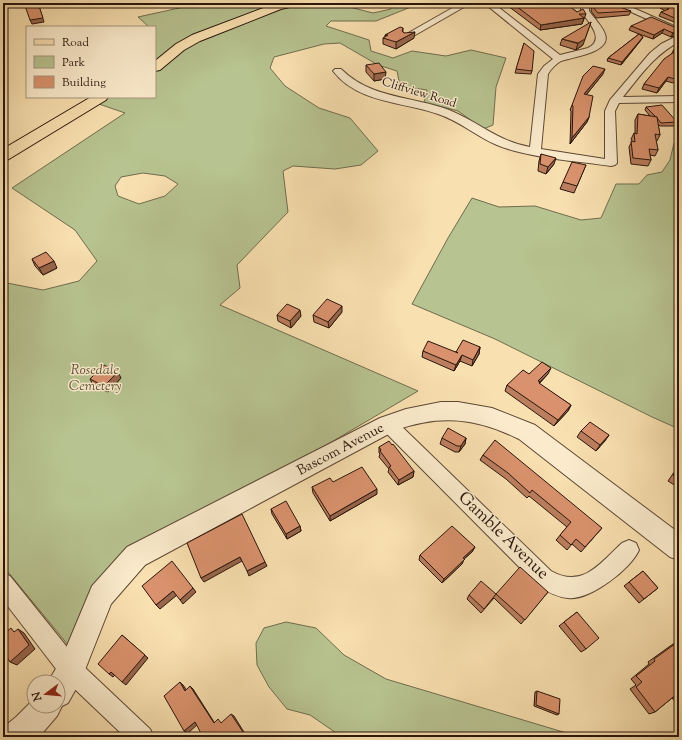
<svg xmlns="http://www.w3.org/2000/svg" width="682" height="740" font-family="'Sorts Mill Goudy',serif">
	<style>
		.green { fill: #b7c390; stroke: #706c4e; fill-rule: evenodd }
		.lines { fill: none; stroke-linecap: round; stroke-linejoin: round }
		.minor-casing { stroke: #5d4835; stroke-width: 2 }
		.tertiary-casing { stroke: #5d4835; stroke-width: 2 }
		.primary-casing { stroke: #29150c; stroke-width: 2 }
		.minor { fill: #fbebcc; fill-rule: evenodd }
		.tertiary { fill: #fbebcc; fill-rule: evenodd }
		.primary { fill: #f9e0b0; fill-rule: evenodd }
		.wall { fill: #bb7e5e; stroke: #29150c }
		.shaded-wall { fill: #98664c; stroke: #29150c }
		.building { fill: #d9926d; stroke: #29150c }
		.labels { text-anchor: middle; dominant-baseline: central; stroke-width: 3; stroke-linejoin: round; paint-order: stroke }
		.far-street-label { font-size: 12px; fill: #29150c; stroke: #fbebcc }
		.park-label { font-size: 14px; font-style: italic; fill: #5b523a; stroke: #fbebcc }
		.street-label { font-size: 14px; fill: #29150c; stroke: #fbebcc }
		.near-street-label { font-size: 17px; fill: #29150c; stroke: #fbebcc }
	</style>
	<rect width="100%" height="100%" fill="#f9e0b0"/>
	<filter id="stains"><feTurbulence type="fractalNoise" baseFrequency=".005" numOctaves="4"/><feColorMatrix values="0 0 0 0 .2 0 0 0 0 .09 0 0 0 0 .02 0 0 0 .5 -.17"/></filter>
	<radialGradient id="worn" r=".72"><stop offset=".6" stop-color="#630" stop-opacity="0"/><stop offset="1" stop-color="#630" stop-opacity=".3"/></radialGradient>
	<g class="green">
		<path d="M197 3H334L373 13 391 9V3H421L376 21H331L326 26 369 40 371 51 393 58 412 51 446 56 471 50 506 58 496 87 493 125 483 129 458 111 424 102 427 90 400 86 397 71 378 65 340 43 324 44 274 57 270 68 285 86 319 108 350 118 378 151 361 165 335 169 293 166 283 171 288 212 237 265 240 288 220 305 418 391 318 450 163 530 69 646 3 566V281L7 283 43 290 79 281 97 261 75 230 12 188 125 113 96 103 108 97H155V27H149L138 17 193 5ZM143 173 165 176 178 184 165 196 139 204 118 196 115 186 121 177Z"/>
		<path d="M679 139V429L652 417 495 339 412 304 448 238 472 198 499 207 535 206 581 220 601 218 616 184H639L647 175 662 172 670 160 674 143Z"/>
		<path d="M286 622 316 628 344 655 386 679 580 737H342L310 715 287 709 269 687 257 665 256 643 264 628Z"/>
	</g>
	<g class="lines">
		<g class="minor-casing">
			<g id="minor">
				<path d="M461 3H471L410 38H404L403 36Z"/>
				<path d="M484 3H493L560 55 588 48C606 39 588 22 581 11V7L586 3H595L589 8V11C594 18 602 26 605 34 612 53 571 57 561 61 556 64 551 69 548 74L541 149 605 159V111L610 100 650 53 661 44 679 35V42C655 54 640 76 623 97L679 96V102L619 103 615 111 617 163 615 165 611 166C577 161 528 158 497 145 477 137 460 121 438 114 404 102 357 103 333 71L335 69H341C371 99 412 96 449 110 479 122 497 141 530 147L538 74 544 66 553 59Z"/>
				<path d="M611 3H622L674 26 673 28H667Z"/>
				<path d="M388 417 394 419 551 571C583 589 600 563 622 543L629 540 636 543 639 550C631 569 589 601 568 598 556 597 546 591 537 585L382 429 379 424 382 419Z"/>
				<path d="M3 573 10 576 79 662 150 729 154 737H125L63 678 3 600Z"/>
			</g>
		</g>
		<g class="tertiary-casing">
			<path id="tertiary" d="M441 402H458L492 408 535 425 679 533V560L670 557 519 439C476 418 441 414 396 430L145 565 111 604 81 680 68 703 62 706 57 716 39 737H3L5 726 16 717 34 699V706H58V682H48L61 660 92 586 127 547 380 418 406 409Z"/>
		</g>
		<g class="primary-casing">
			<g id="primary">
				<path d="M300 3 298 5 281 9 200 41 184 50 160 70 155 71V61L176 44 192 35 274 4Z"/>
				<path d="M91 97H108L106 100 9 159 3 161V149Z"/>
			</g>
		</g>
		<use href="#minor" class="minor"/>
		<use href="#tertiary" class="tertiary"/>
		<use href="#primary" class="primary"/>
	</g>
	<g class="wall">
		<path d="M354 3H377L359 7Z"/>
		<path d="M504 3H566L573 9 577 12 586 14 582 24 540 30Z"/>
		<path d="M652 3H679V24L659 16 661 12 665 11Z"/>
		<path d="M592 6 631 11 629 15 596 18 591 11Z"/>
		<path d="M631 26 679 29V34L671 37 662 33 653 39 639 34 643 37 641 40 621 65 607 61 608 58 639 34 629 30Z"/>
		<path d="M403 28V32L404 33 414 38 396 49 383 44V38L385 37V35Z"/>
		<path d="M562 39 583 45 576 50 560 45Z"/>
		<path d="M524 43 532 71 531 74 515 73Z"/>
		<path d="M679 46V82L675 81 673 83 666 81 657 93 642 89 644 84 672 53 674 49Z"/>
		<path d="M366 65 385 79 374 81 366 72Z"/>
		<path d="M603 74 586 95 589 117 587 122 570 144 571 111 570 110 572 105Z"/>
		<path d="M646 107 677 122 675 126H660L658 124 660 135 657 141H656L658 150 655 156 650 155 651 160 648 166 631 164 629 147 632 141 631 139 634 133 635 134V120L638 114 650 116 645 110Z"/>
		<path d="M541 154 554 164 546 174 538 171 539 161Z"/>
		<path d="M586 165 574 193 560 189 563 182Z"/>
		<path d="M32 259 57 268 43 275 35 266Z"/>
		<path d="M342 312 329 328 314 322 313 315Z"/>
		<path d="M277 315 301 316 291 328 278 321Z"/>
		<path d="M480 347 479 354 472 366 460 361 454 371 422 357 423 351 456 352Z"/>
		<path d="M529 374H548L539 384 571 405 568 411 554 426 505 391 507 385Z"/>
		<path d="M121 378 108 392 93 385 90 379Z"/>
		<path d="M581 431 609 435 596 451 577 437Z"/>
		<path d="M442 438H466L465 444 459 452H455L440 444Z"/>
		<path d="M379 447 414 471 413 477 398 485 388 472 389 469 379 457 380 454 379 453Z"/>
		<path d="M483 455 602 528 581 552 572 544 567 550 556 540 567 527 529 496 527 498 506 479 480 460Z"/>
		<path d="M679 465V488L668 481Z"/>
		<path d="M333 482 377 494 330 521 313 493 312 487Z"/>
		<path d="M271 509 300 526 301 531 287 539 272 514Z"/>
		<path d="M475 547 472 552 464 559 462 564 442 583 419 560 420 555Z"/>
		<path d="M643 571 658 588 639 603 624 586Z"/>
		<path d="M548 592 521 624 494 598 481 613 467 599 469 595Z"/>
		<path d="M577 612 586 649 581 652 559 626Z"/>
		<path d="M679 641V706L672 698 655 712 649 714 630 689 636 685 631 679 649 664 648 662 673 644Z"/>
		<path d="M537 691 559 714 557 715 534 706 535 692Z"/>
	</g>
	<g class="shaded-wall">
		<path d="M38 3 44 22 32 24 30 20Z"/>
		<path d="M359 3H377L359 7Z"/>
		<path d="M584 18 582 24 540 30 541 25Z"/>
		<path d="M591 22 583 45 576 50 578 43Z"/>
		<path d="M664 29 662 33 653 39 654 35Z"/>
		<path d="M679 30V34L671 37 673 33Z"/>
		<path d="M415 32 414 38 396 49V42Z"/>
		<path d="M643 37 641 40 621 65 622 62Z"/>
		<path d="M605 69 603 74 582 100 584 94Z"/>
		<path d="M386 72 385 79 374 81V74Z"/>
		<path d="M668 77 666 81 657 93 659 88Z"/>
		<path d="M589 117 587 122 570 144 572 138Z"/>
		<path d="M556 158 554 164 546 174 548 167Z"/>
		<path d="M54 261 57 268 43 275 39 268Z"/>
		<path d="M342 306V312L329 328 328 322Z"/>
		<path d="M300 310 301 316 291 328 290 321Z"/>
		<path d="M480 347 479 354 472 366 473 360Z"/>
		<path d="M462 355 460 361 454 371 456 365Z"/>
		<path d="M551 368 548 374 539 383 537 388 538 381Z"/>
		<path d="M118 372 121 378 108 392 104 386Z"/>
		<path d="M571 405 568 411 554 426 558 420Z"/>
		<path d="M609 435 605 441 596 451 600 445Z"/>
		<path d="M466 438 465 444 459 452 461 446Z"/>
		<path d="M414 471 413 477 398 485 399 480Z"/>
		<path d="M377 489V494L330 521V516Z"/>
		<path d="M300 526 301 531 287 539 286 534Z"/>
		<path d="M475 547 472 552 464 559 462 564 442 583 444 579 463 558Z"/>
		<path d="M240 557 242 561 204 582 201 578Z"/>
		<path d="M265 562 267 566 249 576 247 571Z"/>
		<path d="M193 588 196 592 183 604 180 600Z"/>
		<path d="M173 591 177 595 160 609 156 605Z"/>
		<path d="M18 629 24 633 35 649 17 665 10 662Z"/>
		<path d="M122 635 148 658 126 685 122 682Z"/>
		<path d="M111 672 115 675 113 677 109 674Z"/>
		<path d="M180 682 183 685 189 693 185 691Z"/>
		<path d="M190 686 193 689 216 725 214 723Z"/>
		<path d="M231 714 234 716 247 737H243Z"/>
		<path d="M195 722 198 724 188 733 184 731Z"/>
	</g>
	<g class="building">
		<path d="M24 3H38L43 18 30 20Z"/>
		<path d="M512 3H566L573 9 577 12 583 9 586 14H579L584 18 541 25Z"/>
		<path d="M601 3H609L631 11 598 13 592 6Z"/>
		<path d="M660 3H679V20L661 12 669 9Z"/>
		<path d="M651 17 679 29V30L673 33 664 29 654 35 631 26Z"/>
		<path d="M591 22 585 39 578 43 562 39Z"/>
		<path d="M400 27 403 28 402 31 404 33 415 32 396 42 383 38 388 35H385Z"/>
		<path d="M639 34 643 37 622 62 608 58Z"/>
		<path d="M524 43 534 51 532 71 516 69Z"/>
		<path d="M679 46V77L677 76 675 79 668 77 659 88 644 84 664 59 677 50 674 49Z"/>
		<path d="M379 63 386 72 374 74 366 65Z"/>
		<path d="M593 66 605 69 584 94 593 96 589 117 572 138 573 106 572 105 583 76Z"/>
		<path d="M662 105 677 122 661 123 657 118V117H656L646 107Z"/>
		<path d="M638 114 657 117 660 135 655 134 658 150 649 149 651 160 633 158 631 141 635 142 634 133 637 134Z"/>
		<path d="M541 154 556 158 548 167 540 164Z"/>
		<path d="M572 162 586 165 577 186 563 182Z"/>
		<path d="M46 252 54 261 39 268 32 259Z"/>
		<path d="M327 299 342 306 328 322 313 315Z"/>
		<path d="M287 304 300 310 290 321 277 315Z"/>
		<path d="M463 340 480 347 473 360 462 355 456 365 423 351 428 341 458 353 456 352Z"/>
		<path d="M542 362 551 368 538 381 540 382 539 383 571 405 558 420 507 385 523 370 529 374Z"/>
		<path d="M104 365 118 372 104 386 90 379Z"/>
		<path d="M590 422 609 435 600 445 581 431Z"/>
		<path d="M448 428 466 438 461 446H457L442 438Z"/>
		<path d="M495 440 602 528 585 547 576 539 571 545 560 535 571 522 532 490 530 493 508 473 483 455Z"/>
		<path d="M389 441 392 445 393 444 414 471 399 480 389 467 391 466 380 451 381 450 379 447Z"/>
		<path d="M362 467 377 489 330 516 312 487 330 478 333 482Z"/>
		<path d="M679 467V479L673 475Z"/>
		<path d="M286 501 300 526 286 534 271 509Z"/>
		<path d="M242 514 265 562 247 571 240 557 201 578 187 543Z"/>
		<path d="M452 526 475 547 463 558 465 559 444 579 420 555Z"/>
		<path d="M172 561 193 588 180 600 173 591 156 605 142 586Z"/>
		<path d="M520 567 548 592 525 620 496 594Z"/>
		<path d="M643 571 658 588 644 599 629 582Z"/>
		<path d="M481 581 496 594 484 609 469 595Z"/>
		<path d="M577 612 599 638 586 649 564 622Z"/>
		<path d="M11 628 14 632 18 629 29 645 10 662 4 653 3 655V635Z"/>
		<path d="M122 635 145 655 122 682 111 672 109 674 98 664Z"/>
		<path d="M679 641V695L678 693 655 712 636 687 642 682 636 676 655 661 654 659Z"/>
		<path d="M180 682 185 691 190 686 214 723 218 719 221 723 231 714 245 735 243 737H203L195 722 184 731 164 696Z"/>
		<path d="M537 691 560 699 559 714 536 705Z"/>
	</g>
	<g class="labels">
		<g class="far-street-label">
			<text transform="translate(419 93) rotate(17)">Cliffview Road</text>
		</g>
		<g class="park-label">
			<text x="95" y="371">Rosedale<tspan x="95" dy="16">Cemetery</tspan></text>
		</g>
		<g class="street-label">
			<text transform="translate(341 450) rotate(-28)">Bascom Avenue</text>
		</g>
		<g class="near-street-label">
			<text transform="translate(503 536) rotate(44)">Gamble Avenue</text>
		</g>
	</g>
	<rect width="682" height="740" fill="none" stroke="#f9e0b0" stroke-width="16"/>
	<rect x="4" y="4" width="674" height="732" fill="none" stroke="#29150c" stroke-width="2"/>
	<rect x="8" y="8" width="666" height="724" fill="none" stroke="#29150c"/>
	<rect x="26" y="26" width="130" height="72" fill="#fbebcc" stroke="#a7957f"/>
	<rect x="34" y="39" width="20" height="6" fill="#f9e0b0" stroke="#a7957f"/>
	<text x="62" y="46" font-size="12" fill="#29150c">Road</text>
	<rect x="34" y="56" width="20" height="12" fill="#b7c390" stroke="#a7957f"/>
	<text x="62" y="66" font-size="12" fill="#29150c">Park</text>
	<rect x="34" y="76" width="20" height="12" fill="#d9926d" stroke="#a7957f"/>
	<text x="62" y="86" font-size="12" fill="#29150c">Building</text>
	<g transform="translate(46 694) rotate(254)"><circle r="19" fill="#fbebcc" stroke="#a7957f"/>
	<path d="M0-3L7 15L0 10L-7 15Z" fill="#8f2418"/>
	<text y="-6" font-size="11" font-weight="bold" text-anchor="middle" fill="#29150c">N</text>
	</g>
	<rect width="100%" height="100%" filter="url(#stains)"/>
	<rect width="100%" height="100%" fill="url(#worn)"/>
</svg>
